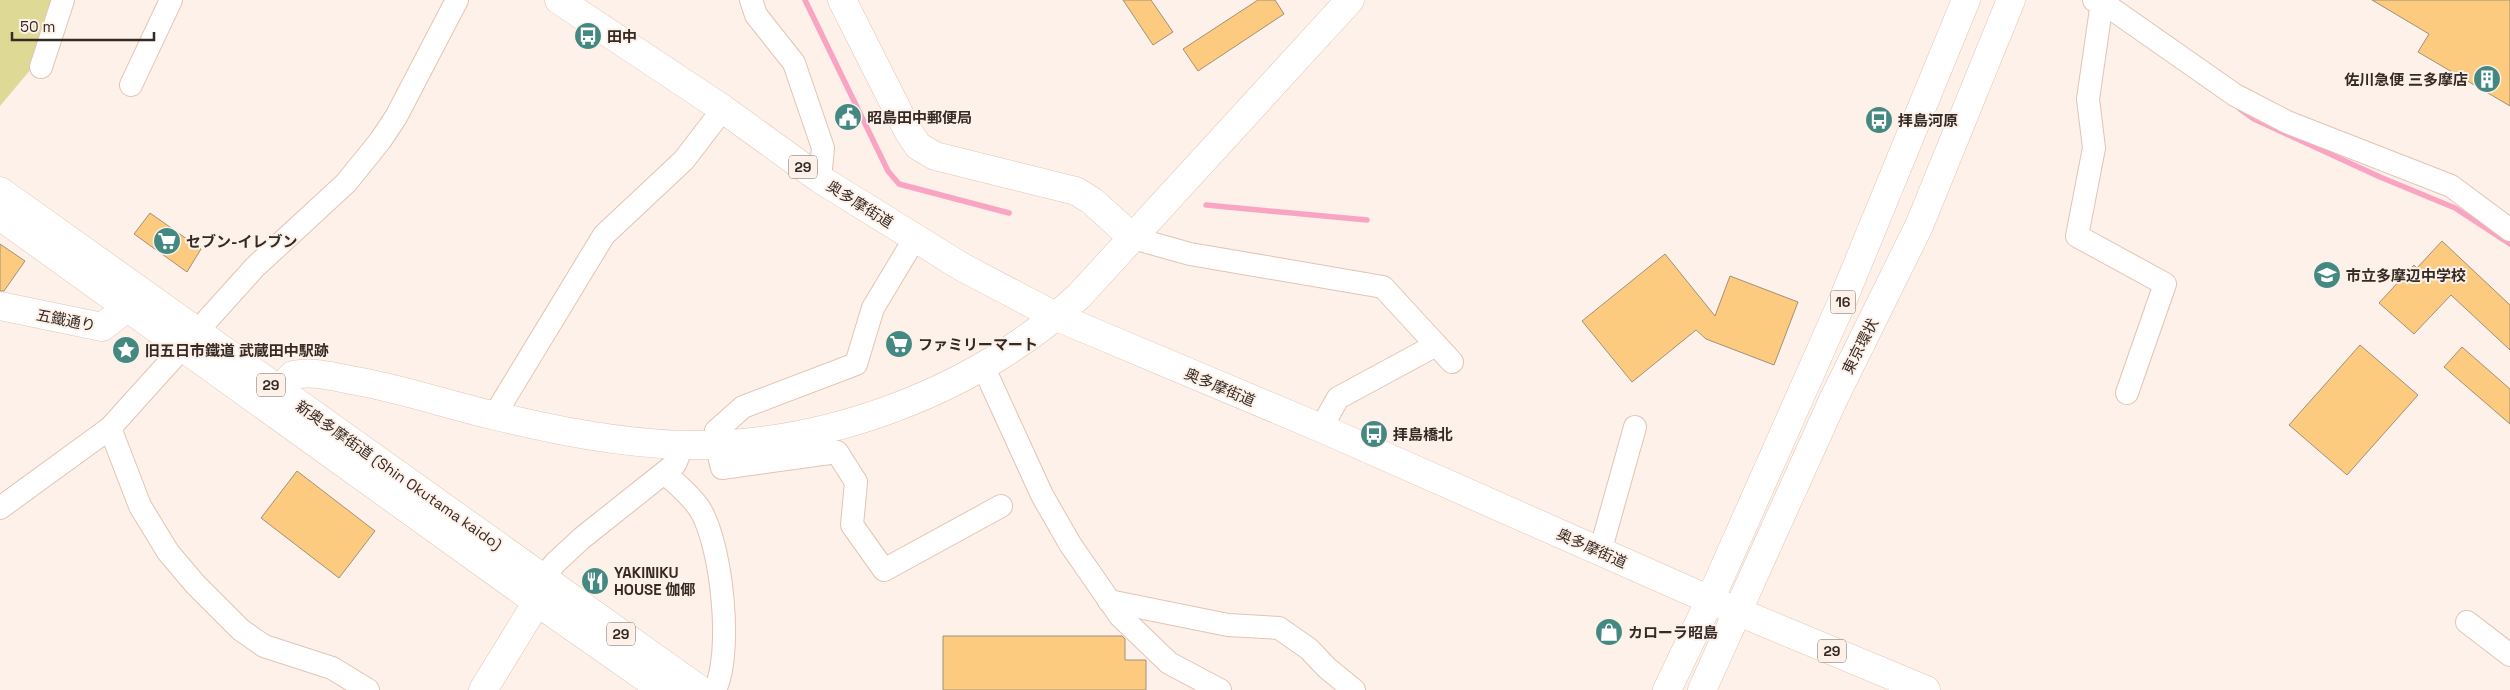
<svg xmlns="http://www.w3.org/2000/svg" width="2510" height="690" font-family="'Space Grotesk','Noto Sans JP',sans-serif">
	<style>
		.green { fill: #dfd996 }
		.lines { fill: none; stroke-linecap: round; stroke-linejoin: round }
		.stream { stroke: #faa4c4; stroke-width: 5.5 }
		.building { fill: #fccb80; stroke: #a29178 }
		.minor-casing { stroke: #e2c4b4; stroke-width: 24 }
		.tertiary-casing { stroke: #e2c4b4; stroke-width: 29 }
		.primary-casing { stroke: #e2c4b4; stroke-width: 29 }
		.trunk-casing { stroke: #e2c4b4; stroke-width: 29 }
		.minor { stroke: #fff; stroke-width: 22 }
		.tertiary { stroke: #fff; stroke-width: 28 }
		.primary { stroke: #fff; stroke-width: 28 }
		.trunk { stroke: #fff; stroke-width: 28 }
		.labels { text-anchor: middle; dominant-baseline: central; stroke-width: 4; stroke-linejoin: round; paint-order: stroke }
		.shield { fill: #fdf1ea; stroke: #72665f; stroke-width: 1 }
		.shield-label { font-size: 14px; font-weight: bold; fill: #362b24 }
		.poi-label { font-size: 15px; font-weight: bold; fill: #362b24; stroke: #fdf1ea; text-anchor: start }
		.street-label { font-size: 15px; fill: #362b24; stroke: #fdf1ea }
	</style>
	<rect width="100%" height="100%" fill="#fdf1ea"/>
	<path class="green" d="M0 0H54L31 69 0 106Z"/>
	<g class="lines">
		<g class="stream">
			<path d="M805 0 888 171 899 184 1009 213"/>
			<path d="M2240 109 2254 119 2380 177 2455 208 2510 244"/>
			<path d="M1206 205 1367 220"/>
		</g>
	</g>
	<g class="building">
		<path d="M1123 0H1151L1173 32 1153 45Z"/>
		<path d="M1258 0H1275L1284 14 1198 71 1183 49Z"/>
		<path d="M2372 0H2510V106L2418 52 2429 34Z"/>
		<path d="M150 213 201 249 187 272 134 234Z"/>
		<path d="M2442 241 2510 305V350L2451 295 2414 334 2379 303 2414 265 2417 268Z"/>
		<path d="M0 244 25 261 4 291H0Z"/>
		<path d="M1665 254 1715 316 1730 276 1798 302 1774 365 1706 339 1696 330 1632 382 1582 321Z"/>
		<path d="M2360 345 2418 395 2347 475 2289 425Z"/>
		<path d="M2462 347 2510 389V424L2444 367Z"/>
		<path d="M297 471 375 531 339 578 261 518Z"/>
		<path d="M943 636H1122L1125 639V660H1146V690H943Z"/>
	</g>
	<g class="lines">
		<g class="minor-casing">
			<g id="minor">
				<path d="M751 0 756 15 794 63 823 148 820 179"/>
				<path d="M2094 0 2102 2 2235 95 2287 122 2451 186 2510 230"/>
				<path d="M2102 2 2088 99 2094 148 2077 236 2165 284 2127 393"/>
				<path d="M41 67 63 0"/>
				<path d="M131 85 171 0"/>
				<path d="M915 238 873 308 856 364 743 407 716 431V443L722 468 837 452 856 482 852 525 884 570 1001 506"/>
				<path d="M1133 238 1190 254 1383 287 1452 362"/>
				<path d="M983 366 1042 495 1070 544 1120 616 1169 663 1220 690"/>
				<path d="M494 416 604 235 684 160 723 109"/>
				<path d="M110 428 140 506 168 552 195 584 241 630 264 646 332 668 368 690"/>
				<path d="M1321 428 1338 398 1436 345"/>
				<path d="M665 473C676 484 693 497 701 511 722 548 733 652 715 690"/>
				<path d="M0 508 110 428 255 267 346 183 380 141 396 117 457 0"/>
				<path d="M1600 552 1635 427"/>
				<path d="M543 578 555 563 582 538 675 464 683 445"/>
				<path d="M1109 601 1228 625 1279 628 1309 649 1327 668 1354 690"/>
				<path d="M2467 622 2510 655"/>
			</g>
		</g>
		<g class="tertiary-casing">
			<g id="tertiary">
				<path d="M842 0 908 131 918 146 935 156 1076 191 1092 201 1133 238"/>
				<path d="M0 306 102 327 127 308"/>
				<path d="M278 390 293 375C313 371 331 376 351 380 399 388 445 404 492 415 554 430 618 443 682 445 825 448 974 392 1079 296L1350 0"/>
				<path d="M483 690 537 602 542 580"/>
			</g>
		</g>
		<g class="primary-casing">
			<g id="primary">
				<path d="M559 0 723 109 820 179 962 267 1057 317 1321 428 1710 600 1926 690"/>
				<path d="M0 191 700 690"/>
				<path d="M0 216 537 602 663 690"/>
			</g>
		</g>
		<g class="trunk-casing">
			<g id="trunk">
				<path d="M1667 690 1710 600 1842 302 1966 0"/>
				<path d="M1702 690 1834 398 1919 226 2011 0"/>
			</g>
		</g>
		<use href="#minor" class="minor"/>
		<use href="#tertiary" class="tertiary"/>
		<use href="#primary" class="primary"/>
		<use href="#trunk" class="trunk"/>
	</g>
	<defs>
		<g id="bus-disc" transform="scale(1.4375)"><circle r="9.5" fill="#448981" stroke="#fdf1ea"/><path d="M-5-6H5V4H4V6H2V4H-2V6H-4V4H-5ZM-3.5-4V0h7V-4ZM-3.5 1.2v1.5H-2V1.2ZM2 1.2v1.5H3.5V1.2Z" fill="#fff"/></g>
		<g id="building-disc" transform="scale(1.4375)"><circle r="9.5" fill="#448981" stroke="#fdf1ea"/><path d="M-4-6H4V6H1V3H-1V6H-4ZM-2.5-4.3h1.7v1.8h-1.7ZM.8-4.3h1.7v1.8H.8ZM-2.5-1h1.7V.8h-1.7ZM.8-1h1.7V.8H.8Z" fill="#fff"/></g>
		<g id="civic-disc" transform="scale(1.4375)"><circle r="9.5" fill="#448981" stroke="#fdf1ea"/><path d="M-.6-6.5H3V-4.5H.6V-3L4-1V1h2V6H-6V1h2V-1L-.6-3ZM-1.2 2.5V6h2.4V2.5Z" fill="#fff"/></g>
		<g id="supermarket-disc" transform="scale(1.4375)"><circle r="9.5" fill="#448981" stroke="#fdf1ea"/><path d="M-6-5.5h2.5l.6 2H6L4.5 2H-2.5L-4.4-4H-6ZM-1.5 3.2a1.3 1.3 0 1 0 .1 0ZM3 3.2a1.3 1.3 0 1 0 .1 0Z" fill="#fff"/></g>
		<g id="school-disc" transform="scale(1.4375)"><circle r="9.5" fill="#448981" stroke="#fdf1ea"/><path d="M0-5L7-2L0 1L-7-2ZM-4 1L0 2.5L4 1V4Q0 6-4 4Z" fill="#fff"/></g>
		<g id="sight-disc" transform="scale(1.4375)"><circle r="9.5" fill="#448981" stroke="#fdf1ea"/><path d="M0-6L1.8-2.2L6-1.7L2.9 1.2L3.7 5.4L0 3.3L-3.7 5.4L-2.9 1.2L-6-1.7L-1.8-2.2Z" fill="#fff"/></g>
		<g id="restaurant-disc" transform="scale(1.4375)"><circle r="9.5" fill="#448981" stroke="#fdf1ea"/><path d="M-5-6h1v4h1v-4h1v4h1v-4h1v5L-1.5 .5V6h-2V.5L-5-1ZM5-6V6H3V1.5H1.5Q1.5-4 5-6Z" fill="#fff"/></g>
		<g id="shop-disc" transform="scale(1.4375)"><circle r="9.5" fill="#448981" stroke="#fdf1ea"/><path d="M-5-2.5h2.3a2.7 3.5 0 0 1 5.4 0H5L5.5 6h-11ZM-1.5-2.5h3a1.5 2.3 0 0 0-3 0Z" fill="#fff"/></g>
	</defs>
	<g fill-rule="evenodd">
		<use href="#bus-disc" x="588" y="36"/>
		<use href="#building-disc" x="2487" y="79"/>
		<use href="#civic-disc" x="848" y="117"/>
		<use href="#bus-disc" x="1879" y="120"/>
		<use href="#supermarket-disc" x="167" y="241"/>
		<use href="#school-disc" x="2327" y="275"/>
		<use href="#supermarket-disc" x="899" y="344"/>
		<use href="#sight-disc" x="126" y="350"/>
		<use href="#bus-disc" x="1374" y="434"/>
		<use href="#restaurant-disc" x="595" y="581"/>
		<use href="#shop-disc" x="1609" y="632"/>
	</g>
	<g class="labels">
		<g class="shield">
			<rect x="789" y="155.5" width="28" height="23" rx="4"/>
			<rect x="1830.5" y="290.5" width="25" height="23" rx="4"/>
			<rect x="257" y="373.5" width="28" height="23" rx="4"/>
			<rect x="607" y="622.5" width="28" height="23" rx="4"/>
			<rect x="1818" y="639.5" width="28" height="23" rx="4"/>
		</g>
		<g class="shield-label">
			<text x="803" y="167">29</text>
			<text x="1843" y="302">16</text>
			<text x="271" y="385">29</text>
			<text x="621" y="634">29</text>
			<text x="1832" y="651">29</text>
		</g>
		<g class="poi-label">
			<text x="607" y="36">田中</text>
			<text x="2468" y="79" text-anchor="end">佐川急便 三多摩店</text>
			<text x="867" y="117">昭島田中郵便局</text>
			<text x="1898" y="120">拝島河原</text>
			<text x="186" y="241">セブン-イレブン</text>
			<text x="2346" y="275">市立多摩辺中学校</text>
			<text x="918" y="344">ファミリーマート</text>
			<text x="145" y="350">旧五日市鐵道 武蔵田中駅跡</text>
			<text x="1393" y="434">拝島橋北</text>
			<text x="614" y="572">YAKINIKU<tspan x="614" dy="17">HOUSE 伽倻</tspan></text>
			<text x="1628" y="632">カローラ昭島</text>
		</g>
		<g class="street-label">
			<text transform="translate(860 204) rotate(32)">奥多摩街道</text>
			<text transform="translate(66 320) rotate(11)">五鐵通り</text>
			<text transform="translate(1860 346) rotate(-63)">東京環状</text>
			<text transform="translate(1220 387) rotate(23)">奥多摩街道</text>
			<text transform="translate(399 475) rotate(35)">新奥多摩街道 (Shin Okutama kaido)</text>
			<text transform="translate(1592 548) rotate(24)">奥多摩街道</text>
		</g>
	</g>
	<path d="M12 32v8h142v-8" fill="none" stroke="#362b24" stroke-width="2.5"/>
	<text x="20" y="32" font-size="15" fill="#362b24" stroke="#fdf1ea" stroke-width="4" paint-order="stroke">50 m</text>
</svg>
